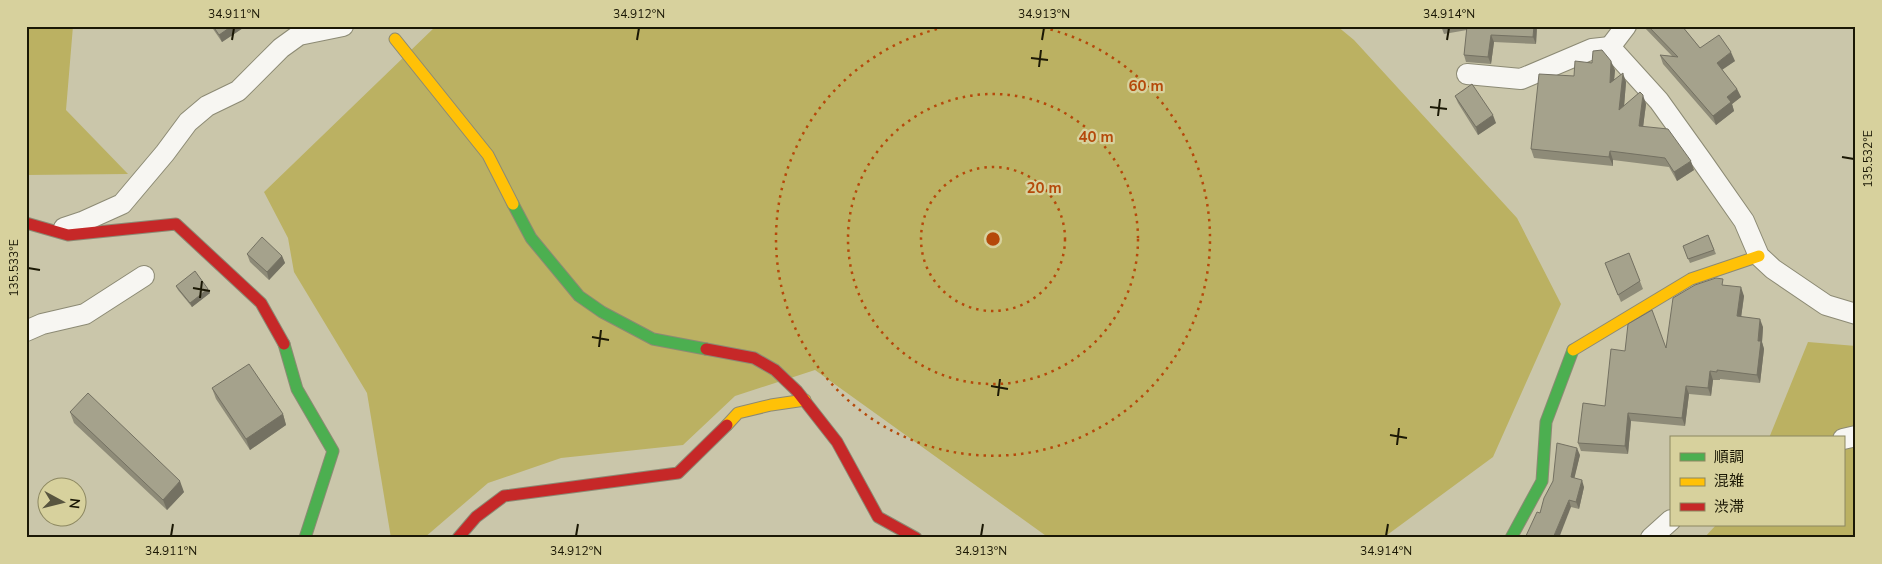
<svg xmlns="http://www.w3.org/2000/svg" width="1882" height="564" font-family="'Nunito Sans','Noto Sans JP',sans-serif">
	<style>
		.forest { fill: #bbb162 }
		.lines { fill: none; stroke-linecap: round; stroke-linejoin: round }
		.street-casing { stroke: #8c8a74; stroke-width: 22 }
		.fast-casing { stroke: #8c8a74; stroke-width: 13 }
		.slow-casing { stroke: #8c8a74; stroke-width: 13 }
		.jam-casing { stroke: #8c8a74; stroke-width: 13 }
		.street { stroke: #f7f6f2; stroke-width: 20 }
		.fast { stroke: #4caf50; stroke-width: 11 }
		.slow { stroke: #ffc107; stroke-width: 11 }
		.jam { stroke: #c62828; stroke-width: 11 }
		.wall { fill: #8e8b78 }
		.shaded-wall { fill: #747162 }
		.building { fill: #a5a28c; stroke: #747162 }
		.ticks { fill: none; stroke: #1b1805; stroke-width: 2 }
		.ring { fill: none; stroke: #b5490a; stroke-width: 2.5; stroke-dasharray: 2.5 5 }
		.centre { fill: #b5490a; stroke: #d7d19d; stroke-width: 2.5 }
		.ring-label { font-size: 15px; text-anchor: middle; font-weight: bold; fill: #b5490a; stroke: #d7d19d; stroke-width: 4.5; stroke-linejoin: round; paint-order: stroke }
		.neatline { fill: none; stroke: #1b1805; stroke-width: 2 }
		.ticks-label { font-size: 12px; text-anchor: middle; fill: #1b1805 }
	</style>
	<rect width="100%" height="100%" fill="#cac6aa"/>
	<g class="forest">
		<path d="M26 26H73L66 110 128 174 26 175Z"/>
		<path d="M436 26H1337L1354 40 1517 218 1561 304 1493 457 1383 538H1049L815 370 735 396 683 445 561 458 488 483 424 538H391L367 393 294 272 288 238 264 192Z"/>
		<path d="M1808 342 1856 346V538H1704L1716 525H1843V438H1769Z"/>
	</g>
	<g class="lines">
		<g class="street-casing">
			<g id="street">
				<path d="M1626 26 1610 47 1659 101 1702 161 1744 221 1759 256 1773 269 1826 305 1856 314"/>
				<path d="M1467 74 1521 79 1592 49 1610 47"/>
				<path d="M64 228 82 222 122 204 165 153 188 122 207 106 238 91 281 48 299 35 343 26"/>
				<path d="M26 331 42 324 85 314 144 276"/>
				<path d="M1843 439 1856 436"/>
				<path d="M1651 538 1671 520"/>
			</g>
		</g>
		<g class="fast-casing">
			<g id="fast">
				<path d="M513 204 531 238 579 296 602 312 653 339 706 349"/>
				<path d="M284 344 297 389 333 451 305 538"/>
				<path d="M1511 538 1542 481 1546 422 1573 350"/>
			</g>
		</g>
		<g class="slow-casing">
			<g id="slow">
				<path d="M395 39 488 155 513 204"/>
				<path d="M1573 350 1691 279 1759 256"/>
				<path d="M727 425 738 413 771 405 805 400"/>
			</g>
		</g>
		<g class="jam-casing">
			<g id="jam">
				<path d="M26 223 68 235 176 224 261 303 284 344"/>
				<path d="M706 349 754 358 775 370 797 391 837 442 878 517 916 538"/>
				<path d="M458 538 476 517 504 496 678 473 727 425"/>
			</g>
		</g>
		<use href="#street" class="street"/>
		<use href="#fast" class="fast"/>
		<use href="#slow" class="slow"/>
		<use href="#jam" class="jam"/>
	</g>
	<g class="wall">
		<path d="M211 26H246L222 42Z"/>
		<path d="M1441 26H1537L1536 44 1494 42 1491 64 1466 62 1464 55 1467 30 1444 34Z"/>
		<path d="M1643 26H1682L1700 48 1735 61 1722 70 1737 89 1741 97 1732 104 1734 111 1716 125 1663 64 1660 55 1672 56Z"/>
		<path d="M1592 63 1615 70 1614 80 1626 82 1624 106 1646 104 1643 127 1694 170 1677 181 1669 167 1613 160V166L1534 158 1531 149 1574 76Z"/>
		<path d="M1455 96 1496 123 1478 135 1458 103Z"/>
		<path d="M1708 235 1716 254 1690 263 1683 246Z"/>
		<path d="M1629 253 1643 289 1621 302 1605 263Z"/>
		<path d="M247 254 282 256 285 263 269 280 250 262Z"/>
		<path d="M176 286 210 293 192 307 178 290Z"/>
		<path d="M1725 286 1744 296 1741 317 1763 327 1762 342 1764 349 1760 383 1720 379V380H1713L1711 396 1689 394 1685 426 1631 421 1628 454 1581 451 1578 443 1605 406 1625 351 1666 348Z"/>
		<path d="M212 388 283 414 286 425 250 450 216 399Z"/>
		<path d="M70 412 184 492 167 510 74 423Z"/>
		<path d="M1580 455 1574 478 1584 487 1579 509 1571 507 1540 513 1553 481Z"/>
	</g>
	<g class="shaded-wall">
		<path d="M232 26H246L222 42 219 35Z"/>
		<path d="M1534 26H1537L1536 44 1533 37Z"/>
		<path d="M1491 35 1494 42 1491 64 1488 57Z"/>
		<path d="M1731 52 1735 61 1720 71 1717 63Z"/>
		<path d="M1611 61 1615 70 1613 92 1610 83Z"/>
		<path d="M1623 73 1626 82 1623 119 1619 110Z"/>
		<path d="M1737 89 1741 97 1732 104 1734 111 1716 125 1713 116 1727 97Z"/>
		<path d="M1643 95 1646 104 1642 135 1639 126Z"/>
		<path d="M1493 115 1496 123 1478 135 1476 127Z"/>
		<path d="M1610 151 1613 160V166L1609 157Z"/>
		<path d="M1691 161 1694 170 1677 181 1674 172Z"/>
		<path d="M282 256 285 263 269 280 267 272Z"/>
		<path d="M1741 287 1744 296 1740 325 1737 316Z"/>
		<path d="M208 289 210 293 192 307 190 303Z"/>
		<path d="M1760 319 1763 327 1762 342 1764 349 1760 383 1757 375 1758 341Z"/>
		<path d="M1710 371 1713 380 1711 396 1708 388Z"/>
		<path d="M1686 386 1689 394 1685 426 1682 418Z"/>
		<path d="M1628 413 1631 421 1628 454 1625 446Z"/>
		<path d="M283 414 286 425 250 450 246 439Z"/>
		<path d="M1577 448 1580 455 1573 484 1571 477Z"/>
		<path d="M1582 480 1584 487 1579 509 1576 502Z"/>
		<path d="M180 481 184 492 167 510 163 500Z"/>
		<path d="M1569 500 1571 507 1559 538H1553Z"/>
	</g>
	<g class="building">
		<path d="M213 26H232L219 35Z"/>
		<path d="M1467 26H1534L1533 37 1491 35 1488 57 1464 55Z"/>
		<path d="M1648 26H1682L1700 48 1719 35 1731 52 1717 63 1737 89 1727 97 1731 102 1713 116 1660 55 1678 57Z"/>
		<path d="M1602 50 1611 61 1610 83 1623 73 1619 110 1640 92 1643 95 1639 126 1668 129 1691 161 1674 172 1665 158 1610 151 1609 157 1531 149 1539 74 1574 76 1575 61 1592 63 1593 51Z"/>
		<path d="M1472 84 1493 115 1476 127 1455 96Z"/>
		<path d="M1708 235 1714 250 1688 259 1683 246Z"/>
		<path d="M262 237 282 256 267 272 247 254Z"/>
		<path d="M1629 253 1640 281 1618 295 1605 263Z"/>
		<path d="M195 271 208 289 190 303 176 286Z"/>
		<path d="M1716 278 1723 279 1722 285 1741 287 1737 316 1760 319 1758 341H1761L1757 375 1717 370V372L1710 371 1708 388 1686 386 1682 418 1628 413 1625 446 1578 443 1583 403 1605 406 1611 349 1625 351 1628 324 1652 310 1666 348 1673 298 1695 285Z"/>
		<path d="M249 364 283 414 246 439 212 388Z"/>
		<path d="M88 393 180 481 163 500 70 412Z"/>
		<path d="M1557 443 1577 448 1571 477 1582 480 1576 502 1569 500 1553 538H1525L1537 512 1540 513 1544 498 1553 481Z"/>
	</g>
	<path class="ticks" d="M232 40 234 28M637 40 639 28M1042 40 1044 28M1447 40 1449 28M1031 58 1048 60M1039 67 1041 50M1430 107 1447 109M1438 116 1440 99M1842 157 1854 159M28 268 40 270M193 288 210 291M200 298 202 281M592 337 609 340M599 347 601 330M991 386 1008 389M998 396 1000 379M1390 435 1407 438M1397 445 1399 428M171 536 173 524M576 536 578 524M981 536 983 524M1386 536 1388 524"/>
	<g class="ring">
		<circle cx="993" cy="239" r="72"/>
		<circle cx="993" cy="239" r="145"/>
		<path d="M1036 26A217 217 0 1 1 950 26"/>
	</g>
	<circle cx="993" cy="239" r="8" class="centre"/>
	<g class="ring-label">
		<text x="1146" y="91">60 m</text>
		<text x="1096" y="142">40 m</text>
		<text x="1044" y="193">20 m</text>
	</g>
	<rect width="1882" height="564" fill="none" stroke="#d7d19d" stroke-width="55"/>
	<rect x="1670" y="436" width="175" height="90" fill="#d7d19d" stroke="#8c8760"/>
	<rect x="1680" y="453" width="25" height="8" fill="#4caf50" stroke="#8c8760"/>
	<text x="1714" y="462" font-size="15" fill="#1b1805">順調</text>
	<rect x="1680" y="478" width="25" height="8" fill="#ffc107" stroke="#8c8760"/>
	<text x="1714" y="486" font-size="15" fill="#1b1805">混雑</text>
	<rect x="1680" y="503" width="25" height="8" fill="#c62828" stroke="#8c8760"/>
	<text x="1714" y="512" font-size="15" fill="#1b1805">渋滞</text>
	<g transform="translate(62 502) rotate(97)"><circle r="24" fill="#d7d19d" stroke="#8c8760"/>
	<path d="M0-4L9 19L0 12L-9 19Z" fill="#58553f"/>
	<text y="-8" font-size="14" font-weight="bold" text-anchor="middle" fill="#1b1805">N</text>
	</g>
	<rect x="28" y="28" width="1826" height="508" class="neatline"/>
	<g class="ticks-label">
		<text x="234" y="18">34.911°N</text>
		<text x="639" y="18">34.912°N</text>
		<text x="1044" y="18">34.913°N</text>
		<text x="1449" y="18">34.914°N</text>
		<text transform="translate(1868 159) rotate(-90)" y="4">135.532°E</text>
		<text transform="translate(14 268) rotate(-90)" y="4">135.533°E</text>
		<text x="171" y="555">34.911°N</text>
		<text x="576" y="555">34.912°N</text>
		<text x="981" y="555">34.913°N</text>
		<text x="1386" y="555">34.914°N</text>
	</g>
</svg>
